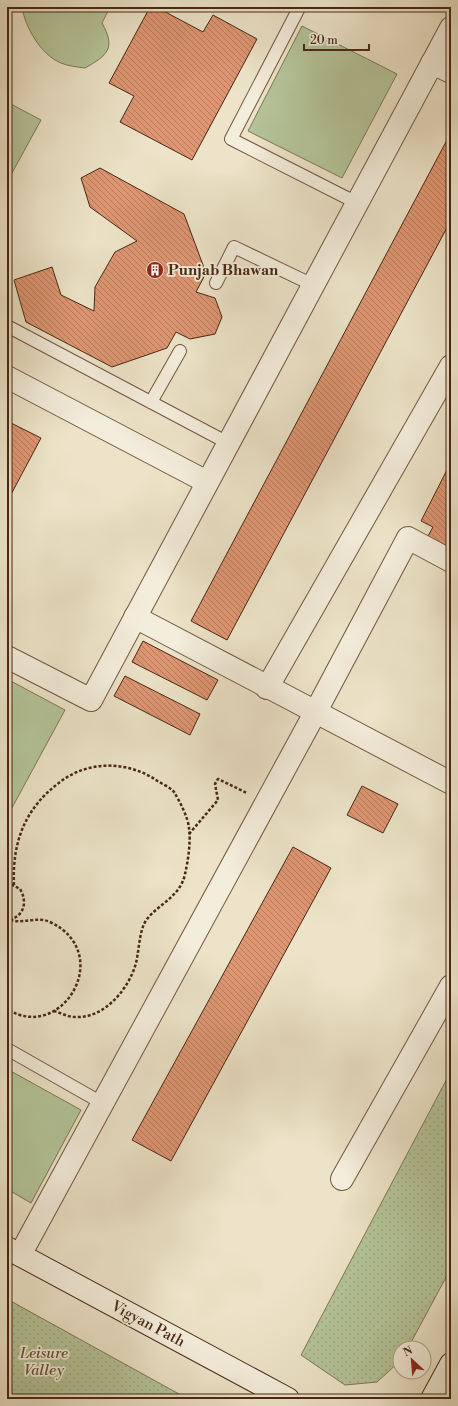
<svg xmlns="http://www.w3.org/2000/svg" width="458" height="1406" font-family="'Libre Bodoni',serif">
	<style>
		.park { fill: url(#park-dots); stroke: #7e7656 }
		.garden { fill: #b4c499; stroke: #7e7656 }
		.building { fill: url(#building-back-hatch); stroke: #482713 }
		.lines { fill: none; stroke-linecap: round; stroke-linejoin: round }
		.service-casing { stroke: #715640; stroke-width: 14 }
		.minor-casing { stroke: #715640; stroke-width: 24 }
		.secondary-casing { stroke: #482713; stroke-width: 24 }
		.path { stroke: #482713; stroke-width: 2.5; stroke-dasharray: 3 2; stroke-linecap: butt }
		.service { stroke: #f3eddb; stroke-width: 12 }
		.minor { stroke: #f3eddb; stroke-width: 22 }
		.secondary { stroke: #f3eddb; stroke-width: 22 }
		.labels { text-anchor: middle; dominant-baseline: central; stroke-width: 3.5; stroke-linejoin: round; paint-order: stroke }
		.poi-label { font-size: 15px; font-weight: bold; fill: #482713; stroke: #f3eddb; text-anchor: start }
		.street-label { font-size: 15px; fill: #482713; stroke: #f3eddb }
		.park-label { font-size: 15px; font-style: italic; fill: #634e34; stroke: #f3eddb }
	</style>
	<defs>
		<pattern id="park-dots" width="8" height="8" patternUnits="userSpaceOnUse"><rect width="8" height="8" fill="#b4c499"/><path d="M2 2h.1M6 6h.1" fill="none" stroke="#9ca883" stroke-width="1.8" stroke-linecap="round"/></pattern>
		<pattern id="building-back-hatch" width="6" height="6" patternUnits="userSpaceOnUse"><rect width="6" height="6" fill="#de9673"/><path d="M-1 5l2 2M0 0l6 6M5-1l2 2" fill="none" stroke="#b67a5d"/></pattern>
	</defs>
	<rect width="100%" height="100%" fill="#ece3c8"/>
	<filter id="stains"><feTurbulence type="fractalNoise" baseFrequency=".005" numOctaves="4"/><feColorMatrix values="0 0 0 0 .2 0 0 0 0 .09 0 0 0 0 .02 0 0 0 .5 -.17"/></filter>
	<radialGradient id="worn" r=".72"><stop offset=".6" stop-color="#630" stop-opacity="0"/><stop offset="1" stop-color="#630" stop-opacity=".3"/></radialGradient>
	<g class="park">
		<path d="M451 1071V1268L408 1348H400V1361L377 1382 345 1385 301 1355Z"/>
		<path d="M7 1299 188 1399H7Z"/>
	</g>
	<g class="garden">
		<path d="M22 7H110L102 23C116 48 108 55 85 68 77 67 68 66 61 63 41 55 25 27 22 7Z"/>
		<path d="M302 26 397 74 342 178 248 131Z"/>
		<path d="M7 102 41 120 7 182Z"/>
		<path d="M7 679 65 710 7 817Z"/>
		<path d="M7 1069 81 1110 31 1203 7 1189Z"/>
	</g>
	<g class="building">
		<path d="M150 7H156L203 32 213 15 257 39 192 160 120 122 134 96 109 83Z"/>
		<path d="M447 140 451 142V220L227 640 191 621Z"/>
		<path d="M100 168 184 214 206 273 196 292 215 298 222 317 215 334 190 339 176 332 167 348 112 367 26 322 14 280 52 267 61 295 94 311 95 287 115 252 137 241 90 207 81 178Z"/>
		<path d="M7 421 41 438 7 502Z"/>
		<path d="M451 462V535L445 547 427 538 433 527 421 521Z"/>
		<path d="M143 641 218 680 207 700 132 662Z"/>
		<path d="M125 676 200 714 190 735 114 696Z"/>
		<path d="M362 786 398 804 383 833 347 815Z"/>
		<path d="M293 847 331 868 171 1161 132 1140Z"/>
	</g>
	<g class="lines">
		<g class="service-casing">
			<g id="service">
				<path d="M299 8 231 139 357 203"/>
				<path d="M216 283 234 247 313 285"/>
				<path d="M7 326 228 443"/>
				<path d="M151 402 180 351"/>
				<path d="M7 1049 102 1103"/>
			</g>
		</g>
		<g class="minor-casing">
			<g id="minor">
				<path d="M432 63 451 72"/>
				<path d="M7 377 207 482"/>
				<path d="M135 617 451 783"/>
				<path d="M7 657 91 700 451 28"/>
				<path d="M267 688 451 366"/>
				<path d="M342 1179 451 986"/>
				<path d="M20 1255 315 713 408 538 451 561"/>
			</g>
		</g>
		<g class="secondary-casing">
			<g id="secondary">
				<path d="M7 1248 288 1399"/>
				<path d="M432 1399 451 1364"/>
			</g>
		</g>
		<g class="path">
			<path d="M189 834 218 800 215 784 218 779 247 793"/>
			<path d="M7 882 20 889C28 902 24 918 7 920"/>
			<path d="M14 885C12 842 25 808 60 782 89 760 127 761 156 780 162 784 170 787 174 792 180 802 188 817 189 828 191 842 188 861 185 874 180 899 153 906 144 924 139 936 139 950 136 963 129 989 104 1019 75 1017 68 1017 61 1013 54 1011"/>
			<path d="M7 924 11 920C24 924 37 916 50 922 116 953 62 1044 7 1009"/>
		</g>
		<use href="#service" class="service"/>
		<use href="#minor" class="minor"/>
		<use href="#secondary" class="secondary"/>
	</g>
	<defs>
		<g id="building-disc" transform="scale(0.9)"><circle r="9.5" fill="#8f2418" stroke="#f3eddb"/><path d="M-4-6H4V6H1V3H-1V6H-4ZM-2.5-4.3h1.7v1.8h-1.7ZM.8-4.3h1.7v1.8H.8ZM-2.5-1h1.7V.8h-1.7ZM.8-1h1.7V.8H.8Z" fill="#fff"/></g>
	</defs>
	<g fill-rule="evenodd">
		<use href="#building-disc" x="155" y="270"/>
	</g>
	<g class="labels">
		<g class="poi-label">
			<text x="168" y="270">Punjab Bhawan</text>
		</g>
		<g class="street-label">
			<text transform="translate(148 1324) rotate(28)">Vigyan Path</text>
		</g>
		<g class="park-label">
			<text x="44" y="1353">Leisure<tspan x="44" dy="17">Valley</tspan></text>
		</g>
	</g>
	<rect width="458" height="1406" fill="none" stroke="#ece3c8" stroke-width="24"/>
	<rect x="8" y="8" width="442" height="1390" fill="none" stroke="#482713" stroke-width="2"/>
	<rect x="12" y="12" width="434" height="1382" fill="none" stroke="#482713"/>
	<g transform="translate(412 1360) rotate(334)"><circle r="19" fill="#f3eddb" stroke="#af9e8b"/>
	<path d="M0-3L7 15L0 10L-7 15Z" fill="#8f2418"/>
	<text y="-6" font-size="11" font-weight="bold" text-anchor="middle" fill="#482713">N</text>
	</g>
	<path d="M304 44v6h65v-6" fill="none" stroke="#482713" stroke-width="2"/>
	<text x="310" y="44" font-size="12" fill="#482713" stroke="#f3eddb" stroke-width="3" paint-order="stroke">20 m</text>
	<rect width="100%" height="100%" filter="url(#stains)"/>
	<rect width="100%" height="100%" fill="url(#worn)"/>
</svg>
